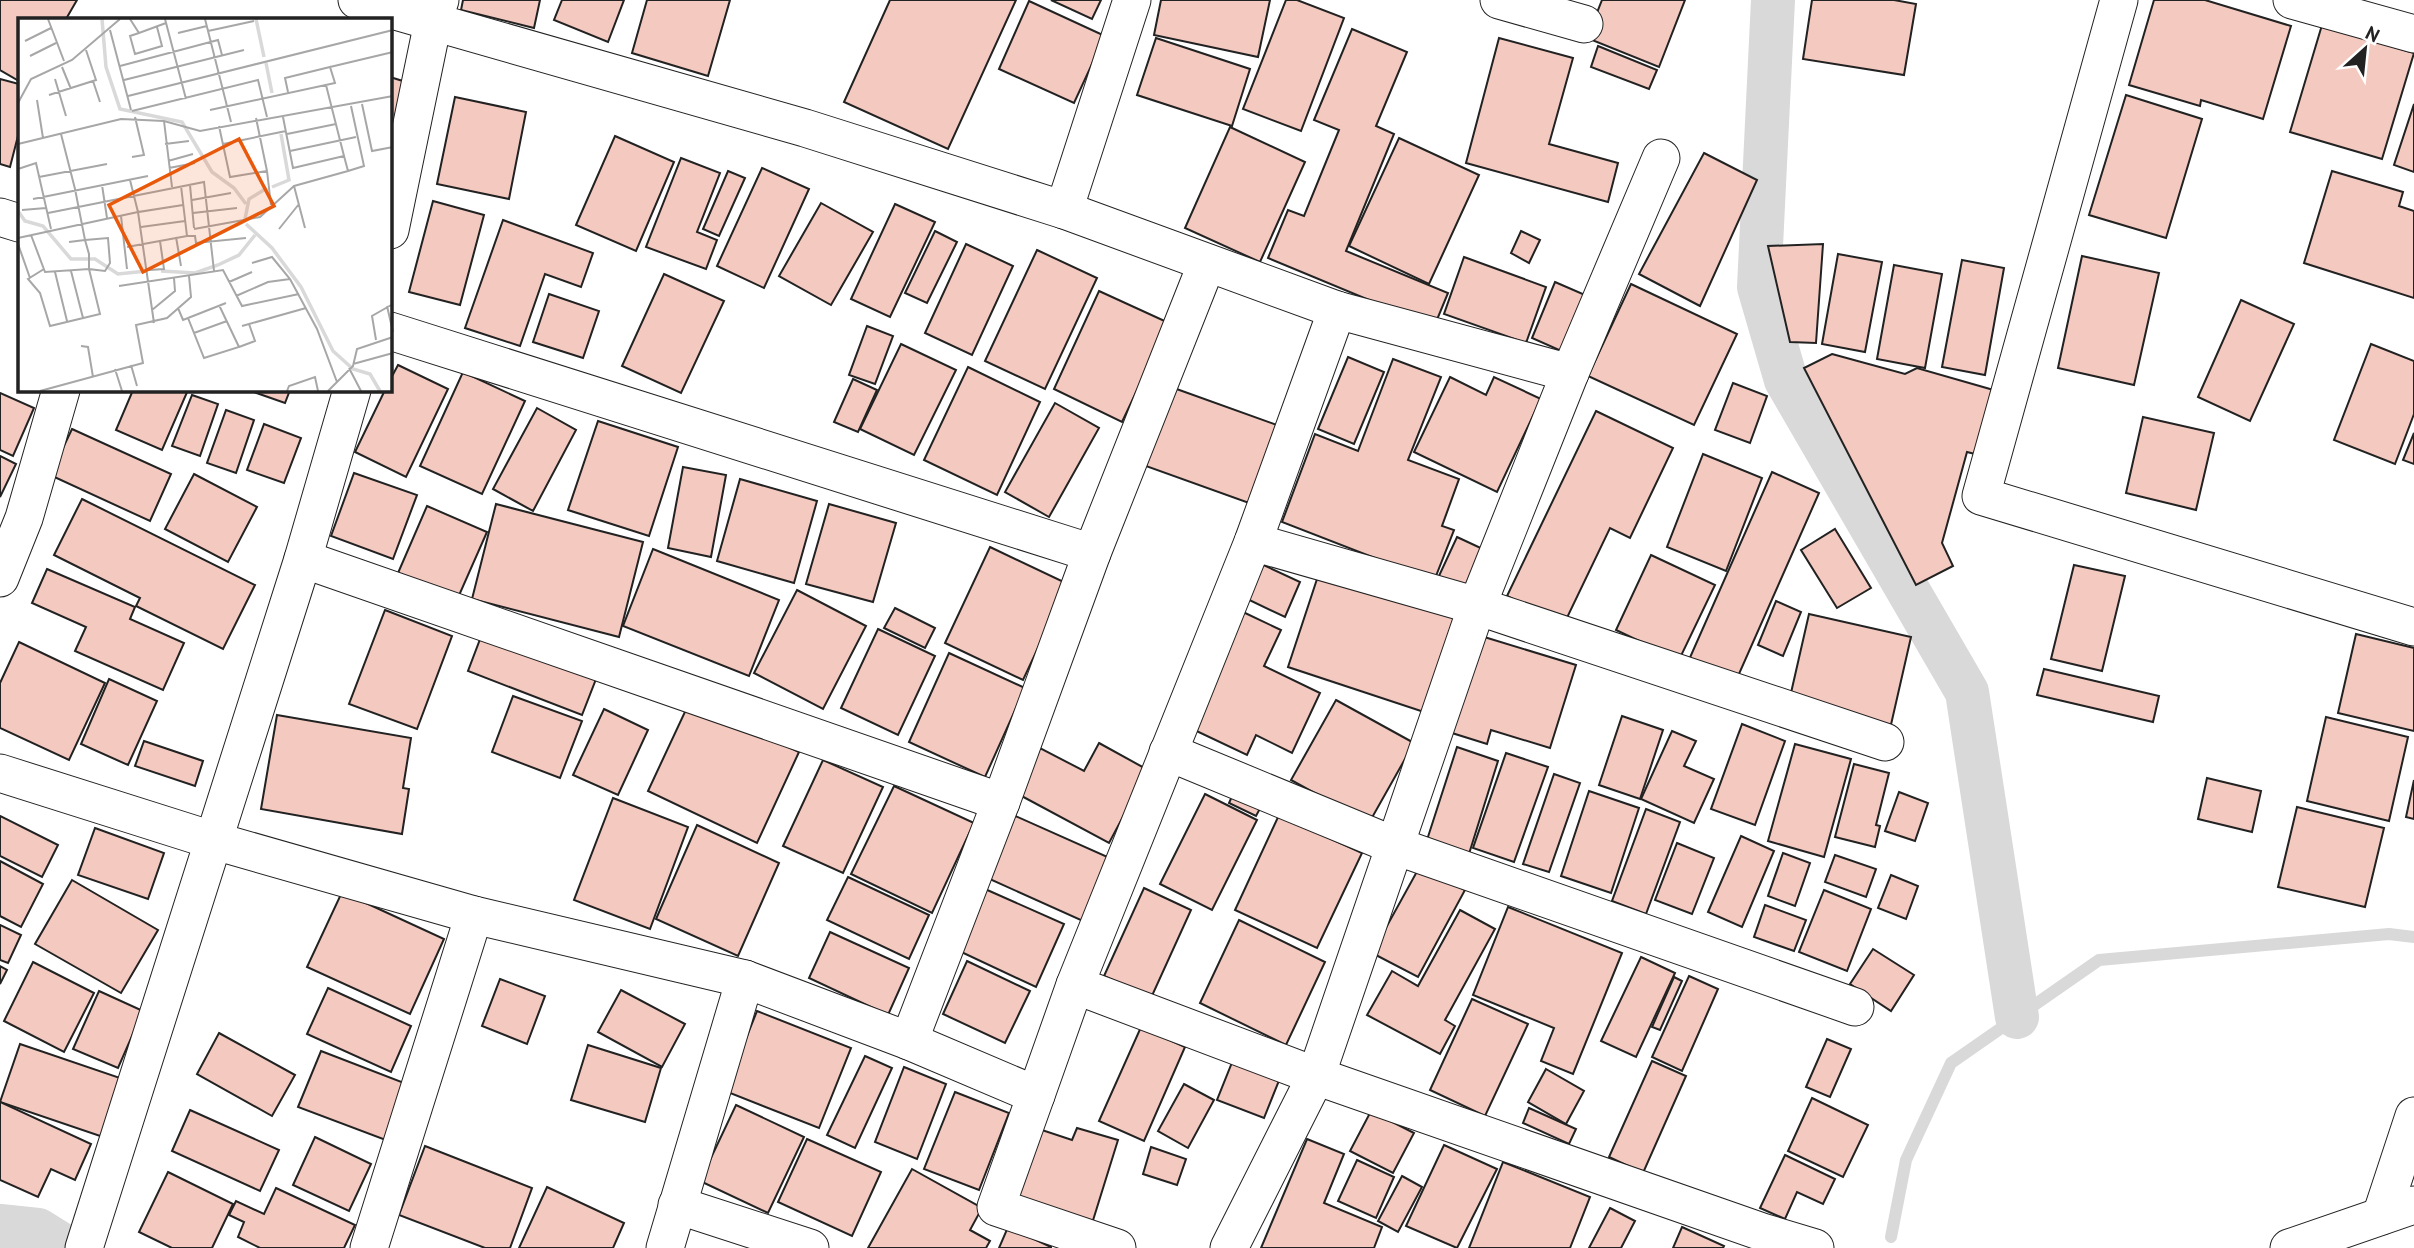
<svg xmlns="http://www.w3.org/2000/svg" width="2414" height="1248" font-family="'PT Sans',sans-serif">
	<style>
		.lines { fill: none; stroke-linecap: round; stroke-linejoin: round }
		.stream { stroke: #d9d9d9; stroke-width: 12 }
		.canal { stroke: #d9d9d9; stroke-width: 44 }
		.building { fill: #f3c9c0; stroke: #222; stroke-width: 2 }
		.street-casing { stroke: #222; stroke-width: 39 }
		.street { stroke: #fff; stroke-width: 37 }
		.inset-river { fill: none; stroke: #d9d9d9; stroke-width: 3.5 }
		.inset-road { fill: none; stroke: #a7a7a7; stroke-width: 2 }
		.view { fill: #e8590c; fill-opacity: 0.15; stroke: #e8590c; stroke-width: 3.5 }
		.inset-edge { fill: none; stroke: #222; stroke-width: 3.5 }
	</style>
	<rect width="100%" height="100%" fill="#fff"/>
	<g class="lines">
		<path class="stream" d="M1891 1237 1906 1160 1951 1063 2099 960 2389 934 2414 937"/>
		<g class="canal">
			<path d="M1773 0 1759 287 1786 380 1967 692 2017 1017"/>
			<path d="M0 1226 38 1230 67 1248"/>
		</g>
	</g>
	<g class="building">
		<path d="M0 0H77L66 19H19V81L0 70Z"/>
		<path d="M463 0H540L534 28 461 10Z"/>
		<path d="M562 0H624L608 42 554 20Z"/>
		<path d="M647 0H730L708 76 632 53Z"/>
		<path d="M890 0H1016L948 149 844 102Z"/>
		<path d="M1051 0H1101L1092 19Z"/>
		<path d="M1161 0H1270L1258 57 1154 35Z"/>
		<path d="M1286 0H1297L1344 18 1301 131 1243 109Z"/>
		<path d="M1602 0H1685L1659 67 1587 38Z"/>
		<path d="M1812 0H1894L1916 4 1904 75 1803 59Z"/>
		<path d="M2154 0H2205L2291 26 2263 119 2201 100 2200 106 2129 85Z"/>
		<path d="M1029 1 1105 36 1074 103 999 69Z"/>
		<path d="M2322 25 2414 53 2382 159 2290 132Z"/>
		<path d="M1352 29 1407 52 1376 126 1394 134 1346 251 1448 293 1434 327 1268 258 1288 210 1304 216 1339 130 1314 120Z"/>
		<path d="M1156 38 1250 69 1232 126 1137 95Z"/>
		<path d="M1499 38 1573 58 1549 144 1618 163 1608 202 1466 163Z"/>
		<path d="M1598 46 1657 70 1649 89 1591 67Z"/>
		<path d="M390 77 406 82 390 133Z"/>
		<path d="M0 79 19 84V132L10 167 0 164Z"/>
		<path d="M2126 95 2202 119 2166 238 2089 215Z"/>
		<path d="M455 97 526 112 509 199 437 184Z"/>
		<path d="M2414 104V172L2394 165Z"/>
		<path d="M1230 127 1305 162 1260 262 1185 228Z"/>
		<path d="M615 136 674 162 636 251 576 225Z"/>
		<path d="M1399 138 1479 175 1429 284 1349 246Z"/>
		<path d="M1704 153 1757 180 1700 306 1639 274Z"/>
		<path d="M681 158 720 173 697 232 717 240 706 269 646 247Z"/>
		<path d="M762 168 809 189 764 288 717 266Z"/>
		<path d="M728 171 745 178 719 236 703 229Z"/>
		<path d="M2332 171 2403 192 2399 206 2414 211V298L2304 263Z"/>
		<path d="M433 201 484 215 460 305 409 292Z"/>
		<path d="M821 203 873 232 831 305 779 276Z"/>
		<path d="M895 204 935 222 890 317 851 299Z"/>
		<path d="M503 220 593 253 581 287 545 274 520 346 465 328Z"/>
		<path d="M935 231 957 242 927 303 905 293Z"/>
		<path d="M1521 231 1540 240 1529 263 1511 253Z"/>
		<path d="M966 244 1013 266 972 355 925 333Z"/>
		<path d="M1823 244 1816 343 1790 342 1768 246Z"/>
		<path d="M1037 250 1097 278 1045 389 985 361Z"/>
		<path d="M1838 254 1882 262 1865 352 1822 344Z"/>
		<path d="M2082 256 2159 273 2134 385 2058 368Z"/>
		<path d="M1464 257 1546 287 1526 343 1444 314Z"/>
		<path d="M1962 260 2004 268 1985 375 1942 367Z"/>
		<path d="M1894 265 1942 274 1925 368 1877 359Z"/>
		<path d="M664 274 724 301 681 393 622 366Z"/>
		<path d="M1555 282 1592 298 1568 354 1532 338Z"/>
		<path d="M1631 284 1737 334 1694 425 1588 376Z"/>
		<path d="M1099 291 1169 323 1122 422 1054 389Z"/>
		<path d="M549 294 599 311 583 358 533 342Z"/>
		<path d="M2241 300 2294 324 2250 421 2198 397Z"/>
		<path d="M867 326 893 336 875 384 849 375Z"/>
		<path d="M901 344 956 370 914 455 860 429Z"/>
		<path d="M2371 344 2414 361V414L2395 464 2334 440Z"/>
		<path d="M1832 354 1905 374 1917 368 1997 391 1979 455 1967 452 1942 543 1953 566 1916 585 1804 368Z"/>
		<path d="M1348 357 1384 372 1354 444 1318 429Z"/>
		<path d="M1393 359 1441 377 1408 460 1459 479 1442 526 1454 530 1434 581 1282 522 1315 434 1358 451Z"/>
		<path d="M398 365 448 389 406 477 355 452 385 390H390V380Z"/>
		<path d="M968 367 1040 402 997 495 924 460Z"/>
		<path d="M463 372 525 401 482 494 420 466Z"/>
		<path d="M1450 377 1486 395 1494 377 1541 399 1497 492 1414 452Z"/>
		<path d="M853 379 877 390 858 432 834 422Z"/>
		<path d="M1733 383 1767 396 1750 443 1715 430Z"/>
		<path d="M1171 387 1277 425 1249 503 1143 465Z"/>
		<path d="M133 390H188L162 450 116 430Z"/>
		<path d="M248 390H290L285 403Z"/>
		<path d="M0 393 34 408 13 456 0 450Z"/>
		<path d="M192 395 218 404 200 456 172 446Z"/>
		<path d="M1055 403 1099 428 1049 517 1005 492Z"/>
		<path d="M537 408 576 430 533 511 493 489Z"/>
		<path d="M226 410 254 420 236 473 207 463Z"/>
		<path d="M1596 411 1673 448 1630 538 1610 528 1564 624 1507 596Z"/>
		<path d="M2143 417 2214 433 2196 510 2126 493Z"/>
		<path d="M598 421 678 447 649 536 568 510Z"/>
		<path d="M264 424 301 438 284 483 247 470Z"/>
		<path d="M72 429 171 474 150 521 50 475Z"/>
		<path d="M2414 433V464L2403 460Z"/>
		<path d="M1703 454 1762 478 1726 571 1667 547Z"/>
		<path d="M0 456 16 464 0 497Z"/>
		<path d="M683 467 726 475 711 557 668 548Z"/>
		<path d="M1772 472 1819 493 1735 683 1688 662Z"/>
		<path d="M354 473 417 495 393 559 331 536Z"/>
		<path d="M194 474 257 507 228 562 165 529Z"/>
		<path d="M740 479 817 501 794 583 717 561Z"/>
		<path d="M82 499 255 585 223 649 136 606 140 598 54 555Z"/>
		<path d="M496 504 643 542 619 637 472 599Z"/>
		<path d="M829 504 896 523 873 602 806 584Z"/>
		<path d="M427 506 487 532 457 600 398 573Z"/>
		<path d="M1835 529 1871 588 1837 608 1801 550Z"/>
		<path d="M1457 537 1485 550 1466 591 1438 578Z"/>
		<path d="M990 547 1068 584 1023 680 945 643Z"/>
		<path d="M653 549 779 600 749 676 623 626Z"/>
		<path d="M1651 555 1715 585 1679 660 1616 630Z"/>
		<path d="M1257 562 1300 582 1285 617 1241 596Z"/>
		<path d="M2074 565 2125 576 2102 671 2051 659Z"/>
		<path d="M47 569 135 607 130 619 184 643 163 690 75 651 86 627 32 603Z"/>
		<path d="M1319 573 1461 620 1430 714 1288 667Z"/>
		<path d="M797 590 866 626 823 709 754 673Z"/>
		<path d="M1776 601 1801 612 1783 656 1758 645Z"/>
		<path d="M895 608 935 628 925 648 884 628Z"/>
		<path d="M385 610 452 636 417 729 349 704Z"/>
		<path d="M1243 612 1281 630 1264 666 1320 693 1292 753 1256 735 1247 755 1188 727Z"/>
		<path d="M1809 614 1911 637 1890 729 1788 706Z"/>
		<path d="M878 629 935 656 898 735 841 708Z"/>
		<path d="M482 634 596 679 582 715 468 671Z"/>
		<path d="M2356 634 2414 648V731L2338 713Z"/>
		<path d="M1481 636 1576 665 1550 748 1491 730 1487 744 1452 733Z"/>
		<path d="M19 642 105 683 69 760 0 728V683Z"/>
		<path d="M949 653 1025 688 985 777 909 742Z"/>
		<path d="M2044 669 2159 696 2153 722 2037 695Z"/>
		<path d="M109 679 157 701 128 765 81 744Z"/>
		<path d="M513 696 582 721 560 778 492 752Z"/>
		<path d="M1336 700 1414 743 1369 823 1291 780Z"/>
		<path d="M690 701 799 752 757 843 648 791Z"/>
		<path d="M604 709 648 730 618 795 573 775Z"/>
		<path d="M277 715 411 738 403 788 409 789 402 834 261 809Z"/>
		<path d="M1622 716 1663 730 1640 799 1599 785Z"/>
		<path d="M2326 717 2408 737 2389 821 2307 801Z"/>
		<path d="M1742 724 1785 741 1755 825 1711 809Z"/>
		<path d="M1672 731 1696 741 1684 766 1714 779 1694 823 1641 799Z"/>
		<path d="M144 741 203 761 195 786 135 766Z"/>
		<path d="M1099 743 1148 770 1109 843 1016 793 1040 748 1084 771Z"/>
		<path d="M1795 744 1851 759 1824 857 1768 841Z"/>
		<path d="M1457 747 1498 761 1468 857 1426 843Z"/>
		<path d="M1506 753 1548 767 1514 862 1473 848Z"/>
		<path d="M823 760 883 787 843 873 783 846Z"/>
		<path d="M1854 764 1889 773 1876 825 1880 826 1875 847 1835 837Z"/>
		<path d="M1554 774 1580 783 1549 872 1523 864Z"/>
		<path d="M2207 778 2261 791 2252 832 2198 819Z"/>
		<path d="M2414 780V819L2406 817Z"/>
		<path d="M894 786 974 823 932 913 851 874Z"/>
		<path d="M1236 787 1264 801 1256 816 1229 803Z"/>
		<path d="M1589 791 1639 808 1611 893 1561 876Z"/>
		<path d="M1899 792 1928 803 1915 841 1885 831Z"/>
		<path d="M1205 794 1257 820 1212 910 1160 884Z"/>
		<path d="M613 798 688 827 650 929 574 900Z"/>
		<path d="M2297 807 2384 828 2365 907 2278 887Z"/>
		<path d="M1646 809 1680 822 1646 914 1612 901Z"/>
		<path d="M1011 814 1121 863 1094 926 983 876Z"/>
		<path d="M1279 815 1362 853 1317 948 1235 910Z"/>
		<path d="M0 816 58 845 42 877 0 856Z"/>
		<path d="M697 825 779 863 738 956 656 919Z"/>
		<path d="M95 828 164 853 148 899 78 875Z"/>
		<path d="M1741 836 1774 851 1742 927 1708 912Z"/>
		<path d="M1677 843 1714 858 1692 914 1655 900Z"/>
		<path d="M1783 853 1810 863 1795 906 1768 896Z"/>
		<path d="M1835 855 1876 869 1866 897 1825 882Z"/>
		<path d="M0 861 43 884 21 927 0 916Z"/>
		<path d="M1420 866 1465 890 1418 977 1372 953Z"/>
		<path d="M1891 875 1918 886 1906 919 1878 908Z"/>
		<path d="M848 877 929 915 909 959 827 920Z"/>
		<path d="M72 880 158 930 121 993 35 944Z"/>
		<path d="M1144 888 1191 910 1151 998 1104 976Z"/>
		<path d="M985 889 1064 924 1036 987 957 950Z"/>
		<path d="M1824 890 1871 909 1847 971 1799 952Z"/>
		<path d="M342 892 444 939 410 1014 307 967Z"/>
		<path d="M1765 905 1806 920 1794 951 1754 937Z"/>
		<path d="M1508 907 1622 953 1573 1074 1541 1061 1554 1028 1473 995Z"/>
		<path d="M1460 910 1495 929 1445 1020 1455 1026 1440 1054 1367 1015 1392 971 1418 986Z"/>
		<path d="M1239 920 1325 962 1286 1045 1200 1003Z"/>
		<path d="M0 925 21 935 8 963 0 960Z"/>
		<path d="M830 932 909 968 888 1015 809 978Z"/>
		<path d="M1873 949 1914 975 1891 1011 1850 984Z"/>
		<path d="M1641 957 1675 973 1636 1057 1601 1041Z"/>
		<path d="M967 961 1030 991 1005 1043 943 1014Z"/>
		<path d="M33 962 94 993 64 1052 4 1021Z"/>
		<path d="M0 966 7 970 0 984Z"/>
		<path d="M1689 976 1718 989 1682 1071 1652 1057Z"/>
		<path d="M1674 977 1682 981 1660 1030 1652 1027Z"/>
		<path d="M500 979 545 996 527 1044 482 1026Z"/>
		<path d="M328 988 411 1026 391 1072 307 1034Z"/>
		<path d="M621 990 685 1024 662 1067 598 1032Z"/>
		<path d="M99 991 143 1011 118 1068 73 1049Z"/>
		<path d="M1472 999 1528 1024 1485 1116 1430 1090Z"/>
		<path d="M757 1011 851 1048 819 1128 725 1091Z"/>
		<path d="M1141 1027 1185 1047 1144 1141 1099 1121Z"/>
		<path d="M219 1033 295 1075 272 1116 197 1074Z"/>
		<path d="M1827 1039 1851 1049 1830 1097 1806 1087Z"/>
		<path d="M20 1044 126 1080 106 1138 0 1102Z"/>
		<path d="M588 1045 661 1068 645 1122 571 1100Z"/>
		<path d="M1237 1050 1284 1068 1264 1118 1217 1100Z"/>
		<path d="M321 1051 412 1086 391 1142 298 1107Z"/>
		<path d="M865 1056 892 1068 855 1148 827 1135Z"/>
		<path d="M1652 1061 1686 1076 1643 1173 1609 1157Z"/>
		<path d="M904 1067 946 1084 917 1159 875 1142Z"/>
		<path d="M1546 1069 1584 1091 1566 1124 1528 1102Z"/>
		<path d="M1184 1084 1214 1100 1188 1148 1158 1131Z"/>
		<path d="M955 1092 1009 1113 979 1190 924 1169Z"/>
		<path d="M1812 1098 1868 1125 1843 1177 1788 1151Z"/>
		<path d="M0 1102 91 1144 75 1180 51 1169 38 1197 0 1180Z"/>
		<path d="M736 1105 804 1137 768 1213 700 1181Z"/>
		<path d="M1529 1108 1576 1129 1569 1144 1523 1123Z"/>
		<path d="M190 1110 279 1150 260 1191 172 1151Z"/>
		<path d="M1371 1111 1414 1133 1393 1173 1350 1151Z"/>
		<path d="M1077 1128 1118 1140 1090 1230 1016 1205 1039 1129 1072 1140Z"/>
		<path d="M315 1137 371 1164 349 1211 293 1185Z"/>
		<path d="M807 1139 881 1172 852 1236 778 1202Z"/>
		<path d="M1307 1139 1344 1154 1324 1203 1382 1227 1374 1248H1261Z"/>
		<path d="M1444 1145 1497 1169 1457 1248 1406 1226Z"/>
		<path d="M425 1146 532 1188 510 1248H485L399 1215Z"/>
		<path d="M1151 1147 1186 1159 1177 1185 1143 1174Z"/>
		<path d="M1785 1155 1835 1179 1823 1204 1797 1192 1785 1219 1760 1208Z"/>
		<path d="M1357 1160 1394 1177 1376 1218 1338 1201Z"/>
		<path d="M1503 1162 1590 1197 1570 1248H1469Z"/>
		<path d="M912 1169 982 1208 970 1230 990 1241 986 1248H868Z"/>
		<path d="M168 1172 233 1204 212 1248H172L139 1232Z"/>
		<path d="M1402 1176 1422 1187 1398 1232 1378 1221Z"/>
		<path d="M547 1187 624 1223 613 1248H519Z"/>
		<path d="M276 1188 355 1225 344 1248H260L238 1237 244 1222 229 1215 236 1201 264 1214Z"/>
		<path d="M1610 1208 1635 1221 1621 1248H1589Z"/>
		<path d="M1008 1227 1051 1247V1248H999Z"/>
		<path d="M1682 1227 1724 1246 1723 1248H1673Z"/>
	</g>
	<g class="lines">
		<g class="street-casing">
			<g id="street">
				<path d="M357 0 805 128 1064 210 1337 310 1570 373 1477 606 1316 1076 1229 1248"/>
				<path d="M1499 0 1584 24"/>
				<path d="M2119 0 1981 496 2414 627"/>
				<path d="M2292 0 2414 34"/>
				<path d="M1064 210 1132 0"/>
				<path d="M0 217 19 223"/>
				<path d="M390 230 433 22 440 0"/>
				<path d="M390 331 1092 553"/>
				<path d="M1570 373 1661 158"/>
				<path d="M1253 542 1477 606 1885 742"/>
				<path d="M303 559 1001 802"/>
				<path d="M0 578 24 518 61 390"/>
				<path d="M1168 752 1393 845 1855 1007"/>
				<path d="M0 773 215 841 474 915 745 979 909 1041 1036 1095 996 1207 1117 1248"/>
				<path d="M1075 985 1316 1076 1762 1232 1815 1248"/>
				<path d="M909 1041 1001 802 1092 553 1207 263"/>
				<path d="M1036 1095 1075 985 1253 542 1337 310"/>
				<path d="M677 1205 810 1248"/>
				<path d="M2381 1216 2414 1116"/>
				<path d="M84 1248 303 559 352 390"/>
				<path d="M369 1248 474 915"/>
				<path d="M665 1248 745 979"/>
				<path d="M2289 1248 2414 1205"/>
			</g>
		</g>
		<use href="#street" class="street"/>
	</g>
	<g transform="translate(18 18)">
		<rect width="374" height="374" fill="#fff"/>
		<path class="inset-river" d="M84 1 88 49 102 91 164 104 194 154 216 170 228 186M238 1 246 39M248 45 254 75M254 169 271 162 263 116M0 193 7 203 25 208 53 241H77L100 256 129 253M227 201 231 181 249 170M228 206 254 230 283 269 315 333 335 351 352 356 362 373M143 253 177 255 200 247 221 237 237 217"/>
		<path class="inset-road" d="M30 1 46 43M112 1 121 15 148 5M147 1 168 81M187 1 213 104M92 12 113 92M190 13 236 3M121 15 112 18 117 36 144 28 139 9M160 15 189 8M7 23 33 10M12 38 38 25M102 48 200 22 204 37M44 49 53 71M312 49 375 34M37 61 48 98M106 62 226 32M75 63 82 84M31 77 78 62 68 32M110 78 375 12M19 82 25 120M0 85 13 61 54 42 102 1M344 86 354 133 375 129M192 92 317 65 312 49 267 60 270 74M114 93 240 62 249 99M265 99 275 150 326 138 308 67M146 103 154 169M201 108 212 159 249 153 238 100M43 116 57 171 67 222 71 236V251L87 253 92 245 90 220 67 222 51 224M269 116 318 106M0 126 103 101 146 103 182 113 375 78M147 126 171 123M205 126 268 113M272 133 338 119M114 139 126 137 117 99M150 143 175 136M151 150 177 145M0 151 18 145 33 211M249 153 253 187M330 153 346 148 333 88M21 159 89 146M112 162 120 194 165 187M84 167 89 200M172 167 176 210M163 168 169 218M15 181 130 158M174 182 213 175M4 192 28 190M30 195 186 164 196 253M175 195 219 190M103 198 109 251M123 209 167 203M287 210 276 168 330 153 326 138M176 211 242 199 276 168M261 211 281 186M13 217 27 254 71 251 82 296 32 308 22 275 10 261 26 251M158 219 163 248M0 220 120 194 136 305M0 226 12 260M109 229 169 218H177L178 225 228 220M234 245 254 239 272 261 299 311 319 364M131 252 146 251 142 223M53 253 65 300M37 254 49 303M211 264 234 254M101 268 205 252 224 288 281 276M218 278 250 264 272 261M369 288 375 314M160 290 165 302 170 300 186 340 221 329 201 287M134 292 157 273 156 260M170 300 208 285M224 308 288 290M176 315 209 303M358 322 354 298 375 286M63 328 70 329 75 359M221 329 237 323 231 306M335 346 375 335M113 347 119 368M331 350 343 373M97 351 104 373M22 373 125 345 118 307 149 300 173 279 171 258M269 373 271 368 297 359 300 373M310 373 335 348 339 331 375 319"/>
		<path class="view" d="M221 121 256 188 125 254 91 187Z"/>
		<rect width="374" height="374" class="inset-edge"/>
	</g>
	<g transform="translate(2365 49) rotate(27)" stroke="#ffffff" stroke-width="5" paint-order="stroke">
	<path d="M0-5L12 26L0 18L-12 26Z" fill="#222222"/>
	<text y="-10" font-size="19" font-weight="bold" text-anchor="middle" fill="#222222">N</text>
	</g>
</svg>
